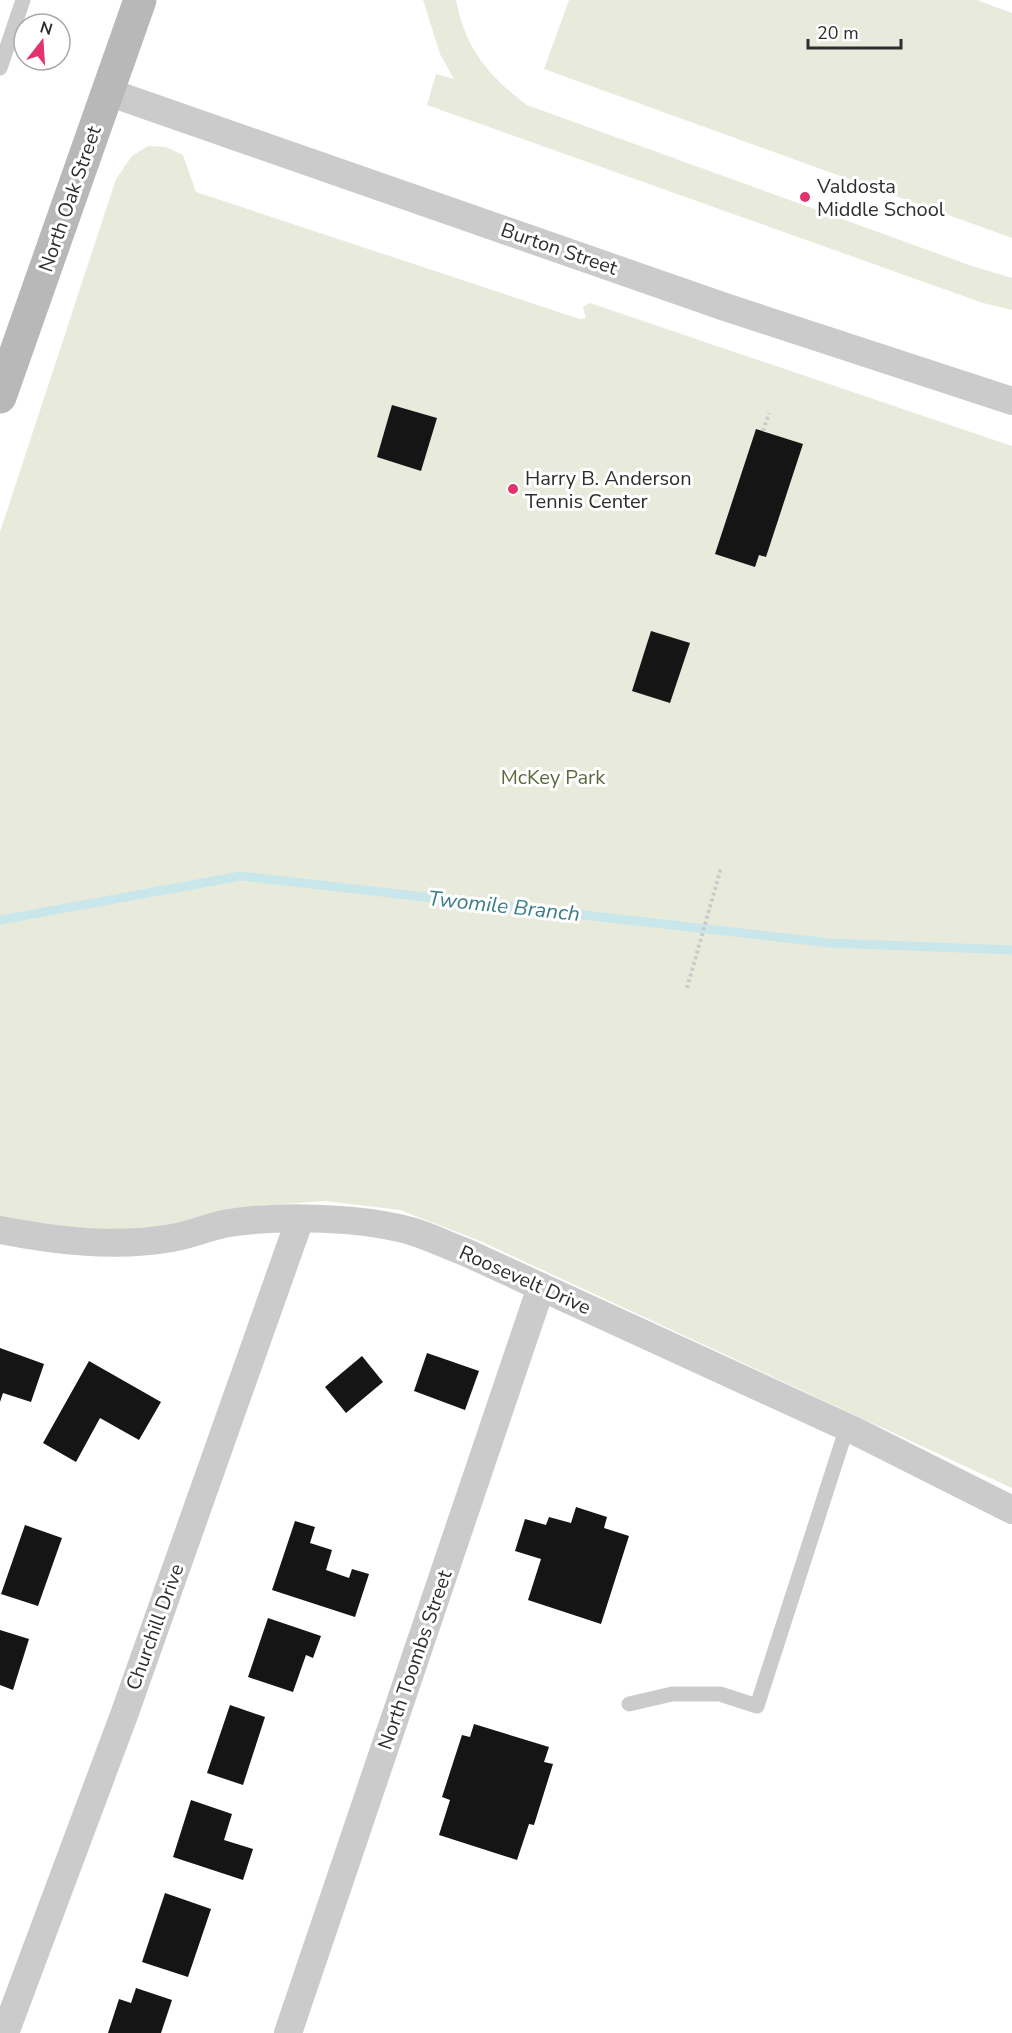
<svg xmlns="http://www.w3.org/2000/svg" width="1012" height="2033" font-family="'Nunito Sans',sans-serif">
	<style>
		.green { fill: #e8ebdc }
		.lines { fill: none; stroke-linecap: round; stroke-linejoin: round }
		.stream { stroke: #c9e6eb; stroke-width: 9 }
		.building { fill: #151515 }
		.path { stroke: #cbcbcb; stroke-width: 4; stroke-dasharray: 3 3; stroke-linecap: butt }
		.lane { stroke: #cbcbcb; stroke-width: 15 }
		.street { stroke: #cbcbcb; stroke-width: 28 }
		.secondary { stroke: #b8b8b8; stroke-width: 33 }
		.poi-dot { fill: #e1346c; stroke: #fff; stroke-width: 2 }
		.labels { text-anchor: middle; dominant-baseline: central; stroke-width: 6; stroke-linejoin: round; paint-order: stroke }
		.poi-label { font-size: 20px; fill: #2e2e2e; stroke: #fff; text-anchor: start }
		.street-label { font-size: 20px; fill: #2e2e2e; stroke: #fff }
		.park-label { font-size: 20px; fill: #5c693c; stroke: #fff }
		.water-label { font-size: 21px; font-style: italic; fill: #3c7d88; stroke: #fff }
	</style>
	<rect width="100%" height="100%" fill="#fff"/>
	<g class="green">
		<path d="M423 0H456C465 48 489 77 527 105L972 266 1012 278V310L983 303 427 105 436 74 454 79 440 54Z"/>
		<path d="M569 0H977L1012 13V238L544 69Z"/>
		<path d="M148 146 166 147 183 155 196 192 580 319 586 318 583 307 590 303 1012 446V1488L480 1241 400 1210 325 1201 256 1206 158 1229 63 1232 0 1219V532L116 179 132 156Z"/>
	</g>
	<g class="lines">
		<path class="stream" d="M0 920 241 876 830 943 1012 950"/>
	</g>
	<g class="building">
		<path d="M392 405 437 418 421 471 377 457Z"/>
		<path d="M756 429 803 444 766 557 759 555 755 567 715 554Z"/>
		<path d="M651 631 690 643 670 703 632 691Z"/>
		<path d="M0 1348 44 1364 31 1402 3 1393 0 1402Z"/>
		<path d="M427 1353 479 1371 465 1410 414 1391Z"/>
		<path d="M362 1356 383 1382 346 1413 325 1387Z"/>
		<path d="M89 1361 161 1402 139 1440 100 1418 76 1462 43 1443Z"/>
		<path d="M576 1507 607 1517 604 1528 629 1536 601 1624 528 1600 541 1559 515 1551 525 1519 546 1525 549 1517 571 1523Z"/>
		<path d="M295 1521 315 1527 310 1543 332 1550 326 1570 349 1578 352 1569 369 1574 355 1617 272 1590Z"/>
		<path d="M25 1525 62 1538 38 1606 1 1594Z"/>
		<path d="M268 1618 321 1636 313 1658 306 1655 293 1692 248 1677Z"/>
		<path d="M0 1630 29 1639 13 1690 0 1685Z"/>
		<path d="M230 1705 265 1717 243 1785 207 1773Z"/>
		<path d="M474 1724 549 1747 544 1762 553 1764 534 1825 529 1824 517 1860 439 1835 450 1800 442 1797 462 1735 470 1737Z"/>
		<path d="M191 1800 232 1814 224 1840 253 1849 243 1880 173 1857Z"/>
		<path d="M165 1893 211 1909 188 1977 142 1962Z"/>
		<path d="M136 1988 172 2000 161 2033H108L119 1999 131 2003Z"/>
	</g>
	<g class="lines">
		<g class="path">
			<path d="M763 431 769 413"/>
			<path d="M687 988 721 868"/>
		</g>
		<g class="lane">
			<path d="M0 68 23 0"/>
			<path d="M629 1704 672 1694H720L757 1706 847 1427"/>
		</g>
		<g class="street">
			<path d="M108 92 725 307 1012 401"/>
			<path d="M0 1230C56 1241 115 1248 172 1238 191 1235 210 1226 229 1223 280 1215 365 1217 414 1232 431 1237 448 1246 465 1252L855 1431 1012 1510"/>
			<path d="M5 2033 124 1715 300 1219"/>
			<path d="M288 2033 541 1287"/>
		</g>
		<path class="secondary" d="M0 397 140 0"/>
	</g>
	<g class="poi-dot">
		<circle cx="805" cy="197" r="6"/>
		<circle cx="513" cy="489" r="6"/>
	</g>
	<g class="labels">
		<g class="poi-label">
			<text x="817" y="186">Valdosta<tspan x="817" dy="23">Middle School</tspan></text>
			<text x="525" y="478">Harry B. Anderson<tspan x="525" dy="23">Tennis Center</tspan></text>
		</g>
		<g class="street-label">
			<text transform="translate(70 199) rotate(-71)">North Oak Street</text>
			<text transform="translate(559 249) rotate(19)">Burton Street</text>
			<text transform="translate(525 1280) rotate(24)">Roosevelt Drive</text>
			<text transform="translate(155 1627) rotate(-70)">Churchill Drive</text>
			<text transform="translate(415 1660) rotate(-71)">North Toombs Street</text>
		</g>
		<g class="park-label">
			<text x="553" y="777">McKey Park</text>
		</g>
		<g class="water-label">
			<text transform="translate(504 906) rotate(6)">Twomile Branch</text>
		</g>
	</g>
	<g transform="translate(42 42) rotate(17)"><circle r="28" fill="#ffffff" stroke="#ababab" stroke-width="1.5"/>
	<path d="M0-4.5L10 22L0 15L-10 22Z" fill="#e1346c"/>
	<text y="-9" font-size="16" font-weight="bold" text-anchor="middle" fill="#2e2e2e">N</text>
	</g>
	<path d="M808 39v9h93v-9" fill="none" stroke="#2e2e2e" stroke-width="3"/>
	<text x="817" y="39" font-size="18" fill="#2e2e2e" stroke="#ffffff" stroke-width="4.5" paint-order="stroke">20 m</text>
</svg>
